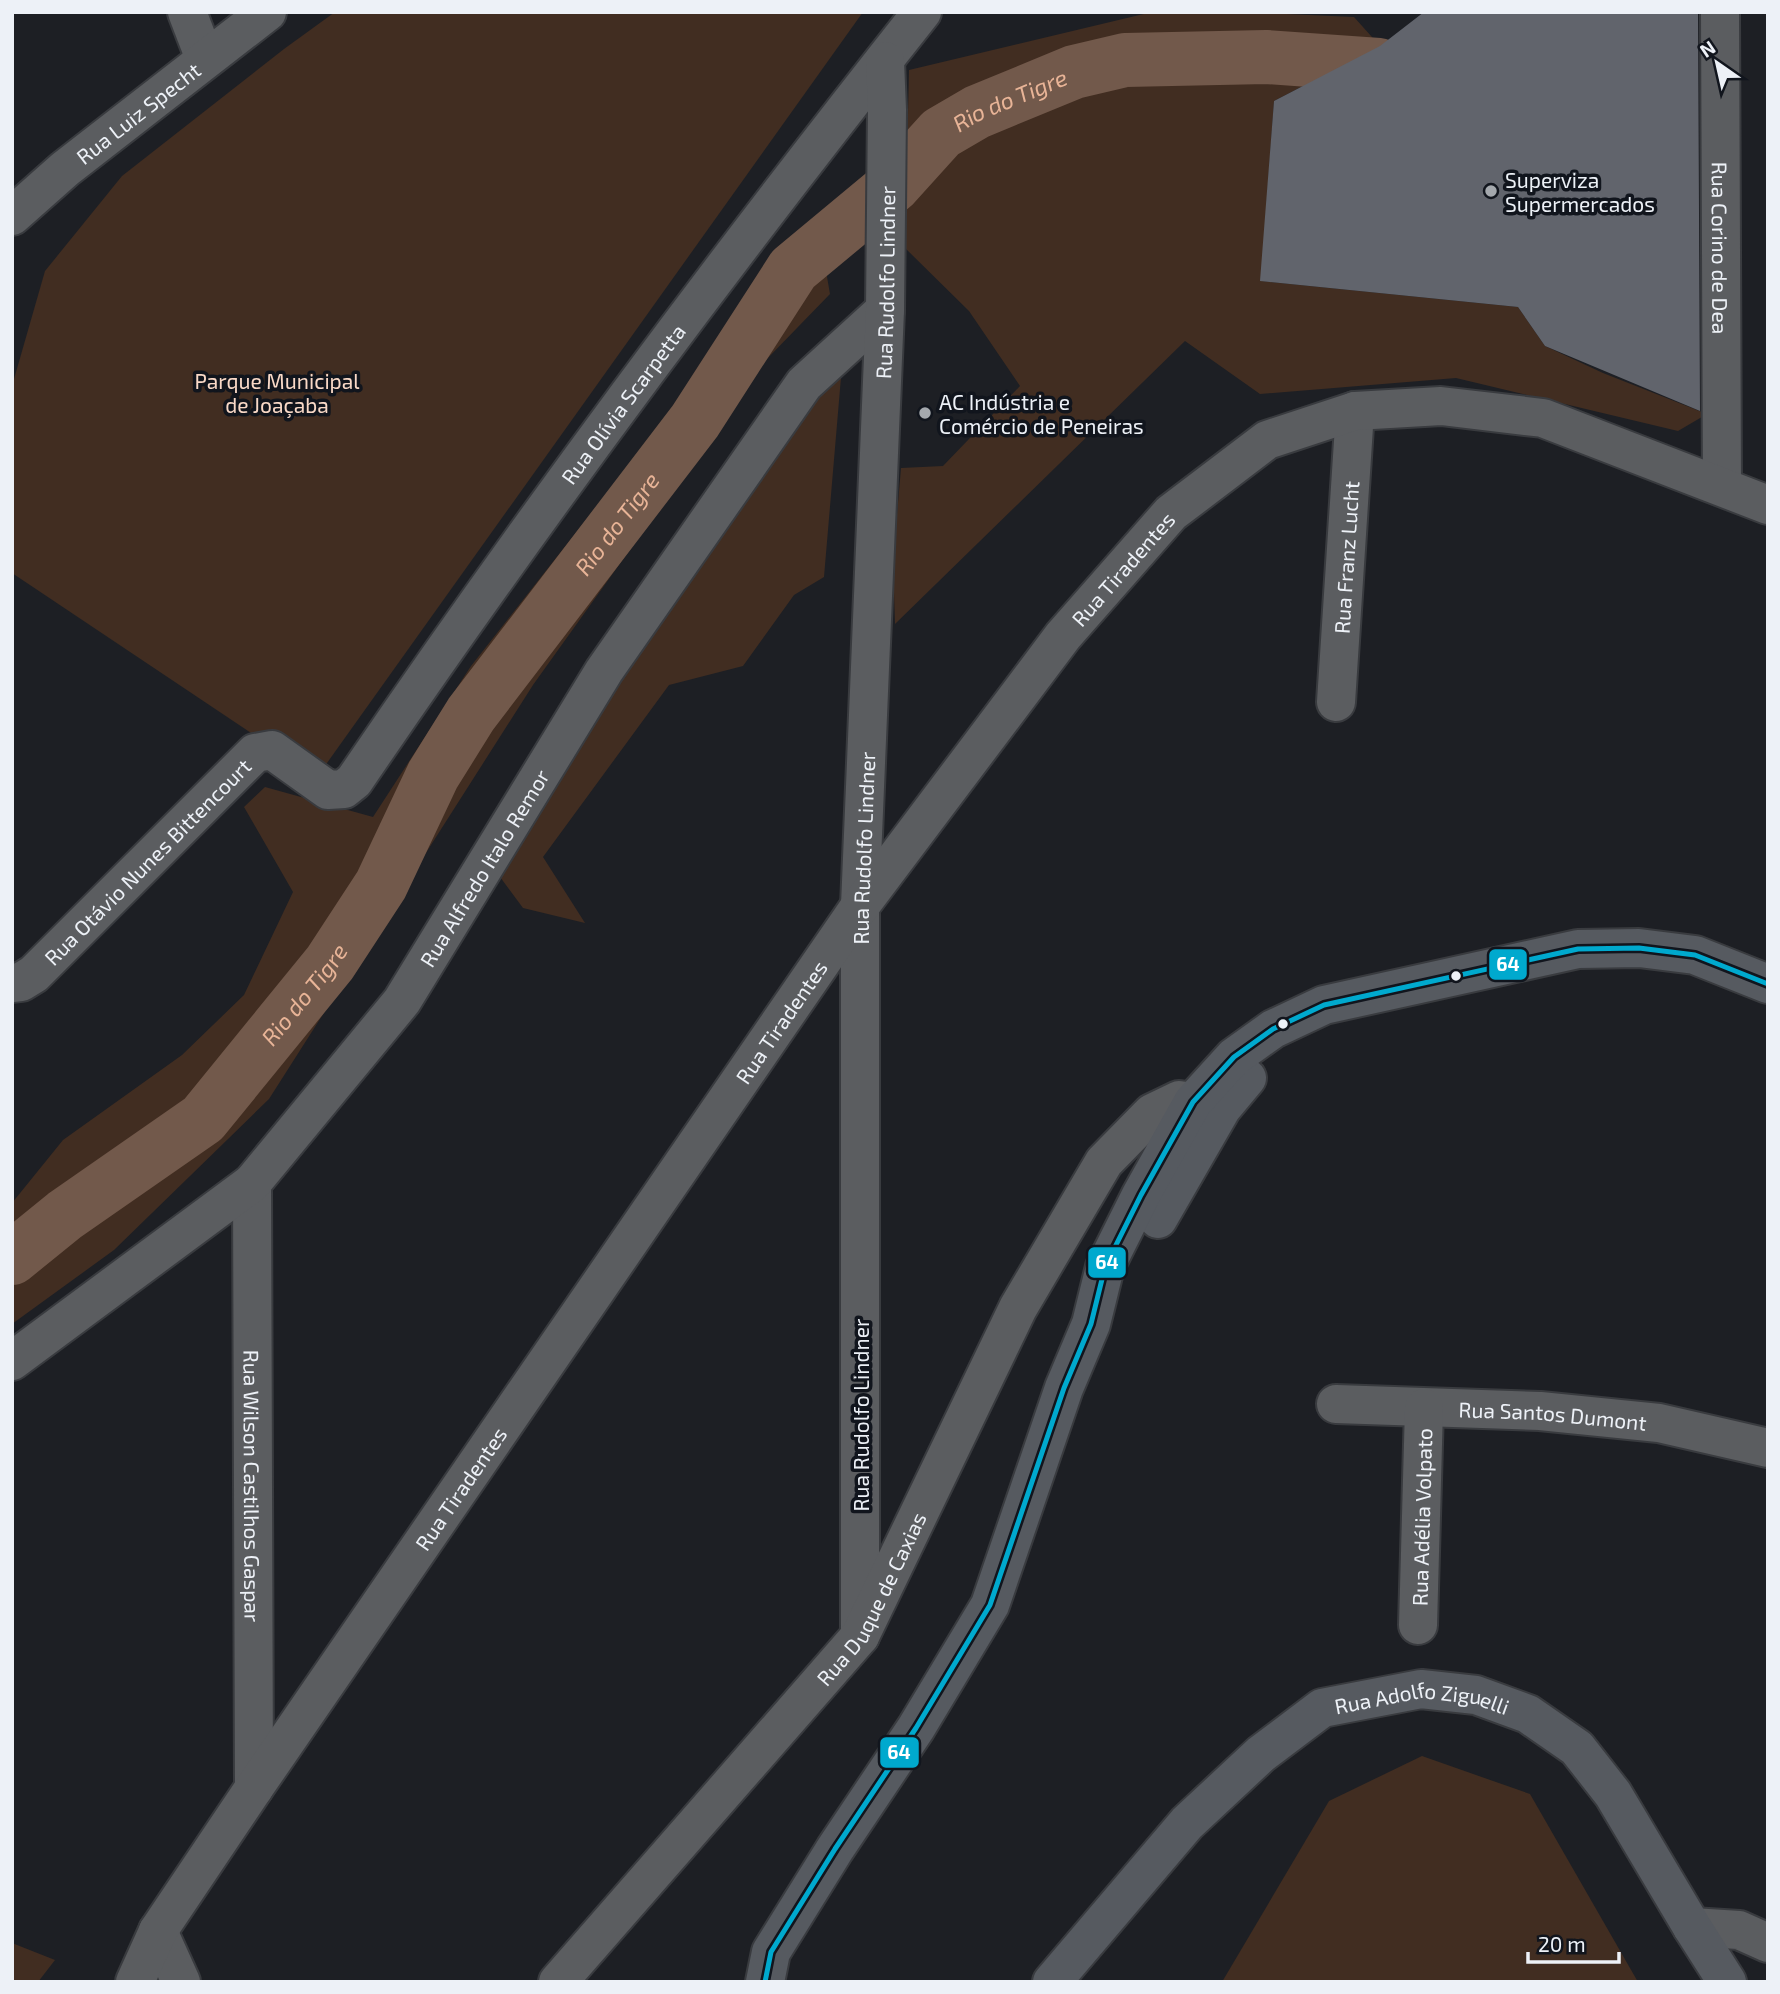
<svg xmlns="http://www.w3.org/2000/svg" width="1780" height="1994" font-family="'Exo 2',sans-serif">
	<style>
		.green { fill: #412d21 }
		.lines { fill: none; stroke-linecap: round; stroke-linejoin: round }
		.river { stroke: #72594b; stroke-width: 54 }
		.building { fill: #61646c }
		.minor-casing { stroke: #393b3f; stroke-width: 42 }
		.major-casing { stroke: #393b3f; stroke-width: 42 }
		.minor { stroke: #5b5d60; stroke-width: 38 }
		.major { stroke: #565a60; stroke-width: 38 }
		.bus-1-casing { stroke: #11151d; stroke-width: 10 }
		.bus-1 { stroke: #00a9ce; stroke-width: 5 }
		.poi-dot { fill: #a4a8ad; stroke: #11151d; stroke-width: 2.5 }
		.bus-dot { fill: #edf1f7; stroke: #11151d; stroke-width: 2.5 }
		.labels { text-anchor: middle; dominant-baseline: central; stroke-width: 7; stroke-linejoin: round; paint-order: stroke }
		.street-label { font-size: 21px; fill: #edf1f7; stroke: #11151d }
		.poi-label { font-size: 21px; fill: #edf1f7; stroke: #11151d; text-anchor: start }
		.park-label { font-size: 21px; fill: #f9d9c7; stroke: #11151d }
		.water-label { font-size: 23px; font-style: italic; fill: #e8b497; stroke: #11151d }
		.line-badge { stroke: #11151d; stroke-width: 2.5 }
		.badge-label { font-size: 19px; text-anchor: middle; font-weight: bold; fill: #fff }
	</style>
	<rect width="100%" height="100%" fill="#1d1f24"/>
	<g class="green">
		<path d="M335 12H863L317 777 12 573V386L45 271 122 176 284 49Z"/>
		<path d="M1152 12H1243L1354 17 1380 46 1274 101 1261 281 1518 307 1545 346 1603 373 1707 414 1678 431 1456 378 1260 394 1185 341 895 624 893 561 901 468 943 466 1020 386 969 311 905 248 909 70Z"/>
		<path d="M818 225 830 294 765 361 533 685 269 1099 114 1250 12 1324V1203L63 1140 182 1055 244 995 293 892 244 807 265 787 373 817 471 666Z"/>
		<path d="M843 354 824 577 794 595 743 666 669 685 543 857 585 923 523 908 492 866Z"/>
		<path d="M1422 1756 1530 1794 1638 1982H1222L1329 1801Z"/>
		<path d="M12 1943 55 1960 38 1982H12Z"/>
	</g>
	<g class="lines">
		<path class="river" id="s1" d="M12 1258 65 1215 203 1119 330 963 381 885 433 775 471 714 695 421 793 269 894 185 941 133 977 112 1074 72 1125 60 1266 57 1379 65"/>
	</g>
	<path class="building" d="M1424 12H1698L1700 411 1545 346 1518 307 1260 281 1274 101 1380 46Z"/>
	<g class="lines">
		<g class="minor-casing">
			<g id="minor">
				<path d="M187 12 205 59"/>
				<path id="s2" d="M1720 12 1722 486"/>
				<path id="s3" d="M12 216 65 169 267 12"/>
				<path id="s4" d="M1336 702 1355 411"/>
				<path id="s5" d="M12 983 21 982 34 974 255 753 272 750 328 790 344 789 354 781C533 518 724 262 922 12"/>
				<path id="s6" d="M252 1183 254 1788"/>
				<path id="s7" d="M12 1361 252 1183 402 1001 604 671 804 384 885 310"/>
				<path id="s8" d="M1336 1404 1540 1411 1659 1423 1768 1448"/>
				<path id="s9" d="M1418 1625 1424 1408"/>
				<path id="s10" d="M860 1636V906L885 310 887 110 885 61"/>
				<path d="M1692 1927 1739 1930 1768 1943"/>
				<path d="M158 1931 181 1982"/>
				<path id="s11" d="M135 1982 158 1931 254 1788 860 906 1063 636 1171 513 1267 440 1355 411 1441 406 1543 418 1768 505"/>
				<path id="s12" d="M558 1982 860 1636 1018 1308 1104 1162 1152 1113 1179 1100 1193 1102"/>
			</g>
		</g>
		<g class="major-casing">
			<g id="major">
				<path d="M1158 1219 1222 1108 1247 1078"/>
				<path d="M765 1982 771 1952 835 1849 916 1728 990 1605 1064 1388 1091 1324 1105 1267 1141 1195 1193 1102 1234 1057 1273 1029 1324 1005 1578 949 1639 948 1695 955 1768 984"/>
				<path id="s13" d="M1052 1982 1187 1823 1261 1754 1322 1708 1421 1689 1476 1695 1528 1714 1577 1748 1613 1794 1692 1927 1727 1982"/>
			</g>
		</g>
		<use href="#minor" class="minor"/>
		<use href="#major" class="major"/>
		<g class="bus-1-casing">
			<path id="bus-1" d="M765 1982 771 1952 835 1849 916 1728 990 1605 1064 1388 1091 1324 1105 1267 1141 1195 1193 1102 1234 1057 1273 1029 1324 1005 1578 949 1639 948 1695 955 1768 984"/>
		</g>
		<use href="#bus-1" class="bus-1"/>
	</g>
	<g class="poi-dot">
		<circle cx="1491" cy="191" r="7"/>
		<circle cx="925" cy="413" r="7"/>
	</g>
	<g class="bus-dot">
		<circle cx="1456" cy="976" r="6"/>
		<circle cx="1283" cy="1024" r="6"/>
	</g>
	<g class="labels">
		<g class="street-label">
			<text stroke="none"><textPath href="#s3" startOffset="163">Rua Luiz Specht</textPath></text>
			<text stroke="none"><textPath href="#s2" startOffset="236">Rua Corino de Dea</textPath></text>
			<text stroke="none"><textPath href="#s10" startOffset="1354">Rua Rudolfo Lindner</textPath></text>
			<text stroke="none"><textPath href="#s5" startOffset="915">Rua Olívia Scarpetta</textPath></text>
			<text stroke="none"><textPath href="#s4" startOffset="145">Rua Franz Lucht</textPath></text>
			<text stroke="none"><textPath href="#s11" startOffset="1726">Rua Tiradentes</textPath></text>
			<text stroke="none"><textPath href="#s10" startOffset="788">Rua Rudolfo Lindner</textPath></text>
			<text stroke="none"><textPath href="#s5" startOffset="184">Rua Otávio Nunes Bittencourt</textPath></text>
			<text stroke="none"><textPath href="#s7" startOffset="691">Rua Alfredo Italo Remor</textPath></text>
			<text stroke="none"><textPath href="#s11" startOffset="1158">Rua Tiradentes</textPath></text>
			<text transform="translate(860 1415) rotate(-90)">Rua Rudolfo Lindner</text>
			<text stroke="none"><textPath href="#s8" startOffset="217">Rua Santos Dumont</textPath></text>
			<text stroke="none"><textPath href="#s6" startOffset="303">Rua Wilson Castilhos Gaspar</textPath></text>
			<text stroke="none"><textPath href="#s11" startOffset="592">Rua Tiradentes</textPath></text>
			<text stroke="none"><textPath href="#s9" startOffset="108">Rua Adélia Volpato</textPath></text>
			<text stroke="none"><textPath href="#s12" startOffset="497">Rua Duque de Caxias</textPath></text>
			<text stroke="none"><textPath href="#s13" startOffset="488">Rua Adolfo Ziguelli</textPath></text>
		</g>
		<g class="poi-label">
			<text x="1505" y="179">Superviza<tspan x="1505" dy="24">Supermercados</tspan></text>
			<text x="939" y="401">AC Indústria e<tspan x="939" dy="24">Comércio de Peneiras</tspan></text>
		</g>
		<g class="park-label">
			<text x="277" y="380">Parque Municipal<tspan x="277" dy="24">de Joaçaba</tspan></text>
		</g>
		<g class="water-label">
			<text stroke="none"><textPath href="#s1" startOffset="1552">Rio do Tigre</textPath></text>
			<text stroke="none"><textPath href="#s1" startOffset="964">Rio do Tigre</textPath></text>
			<text stroke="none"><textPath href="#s1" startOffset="397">Rio do Tigre</textPath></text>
		</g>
	</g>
	<g class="line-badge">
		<rect x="1488" y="948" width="40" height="33" rx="7" fill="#00a9ce"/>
		<rect x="1087" y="1246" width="40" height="33" rx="7" fill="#00a9ce"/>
		<rect x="879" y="1736" width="41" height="33" rx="7" fill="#00a9ce"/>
	</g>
	<g class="badge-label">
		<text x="1508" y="971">64</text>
		<text x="1107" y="1269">64</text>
		<text x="899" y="1759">64</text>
	</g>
	<rect width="1780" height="1994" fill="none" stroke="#edf1f7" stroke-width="28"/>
	<g transform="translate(1717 63) rotate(326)" stroke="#11151d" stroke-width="5" paint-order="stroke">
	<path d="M0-5L12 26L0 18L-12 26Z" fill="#edf1f7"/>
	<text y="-10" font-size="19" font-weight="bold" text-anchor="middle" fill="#edf1f7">N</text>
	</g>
	<path d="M1528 1952v10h91v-10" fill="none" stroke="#edf1f7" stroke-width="3.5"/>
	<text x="1538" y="1952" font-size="21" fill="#edf1f7" stroke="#11151d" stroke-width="5" paint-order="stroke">20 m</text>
</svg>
